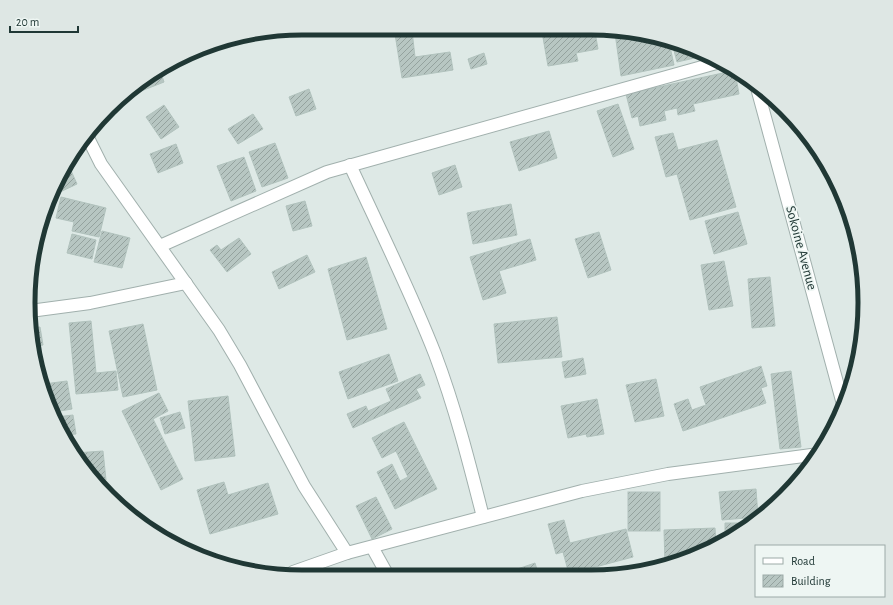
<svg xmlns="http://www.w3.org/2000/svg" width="893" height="605" font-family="'Alegreya Sans',sans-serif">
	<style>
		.building { fill: url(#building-hatch); stroke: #b1c2bd }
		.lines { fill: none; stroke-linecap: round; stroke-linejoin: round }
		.minor-casing { stroke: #a1b0ad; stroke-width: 14 }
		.tertiary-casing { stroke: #a1b0ad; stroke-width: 14 }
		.minor { stroke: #fff; stroke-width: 12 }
		.tertiary { stroke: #fff; stroke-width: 12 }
		.labels { text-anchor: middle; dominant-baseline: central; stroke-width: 3.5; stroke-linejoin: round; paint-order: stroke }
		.street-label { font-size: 14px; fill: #203835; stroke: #eef6f3 }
		.rim { fill: none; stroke: #203835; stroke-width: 5 }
	</style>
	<defs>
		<pattern id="building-hatch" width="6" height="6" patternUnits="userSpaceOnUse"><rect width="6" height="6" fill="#b7c6c2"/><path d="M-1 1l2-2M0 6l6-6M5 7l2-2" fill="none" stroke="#94a29e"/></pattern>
	</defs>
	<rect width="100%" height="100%" fill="#dee9e6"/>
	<g class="building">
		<path d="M412 31 415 57 450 52 453 70 402 78 395 34Z"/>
		<path d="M542 32H595L598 49 576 53 578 61 548 66Z"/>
		<path d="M615 33H644L669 42 674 65 621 76Z"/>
		<path d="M672 43 708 55 677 62Z"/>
		<path d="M484 53 487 64 471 69 468 59Z"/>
		<path d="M160 70 164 82 126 97 150 74Z"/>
		<path d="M732 71 735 72 739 94 693 104 695 111 678 115 677 108 664 111 666 120 640 126 638 116 632 118 626 94Z"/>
		<path d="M309 89 316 109 296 116 289 97Z"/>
		<path d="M618 104 634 149 613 157 597 111Z"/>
		<path d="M164 105 179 127 161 139 146 117Z"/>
		<path d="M253 114 263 129 238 144 228 129Z"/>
		<path d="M549 131 557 158 519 171 510 142Z"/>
		<path d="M673 133 678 150 717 140 736 207 690 220 677 174 666 177 655 137Z"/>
		<path d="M275 143 288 178 262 187 249 152Z"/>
		<path d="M176 144 183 163 158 173 150 154Z"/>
		<path d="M244 157 256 191 231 201 217 166Z"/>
		<path d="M68 164 77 184 60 192 57 184Z"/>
		<path d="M455 165 462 187 439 195 432 173Z"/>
		<path d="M61 197 106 208 99 237 72 231 74 222 56 218Z"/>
		<path d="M305 201 312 226 293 231 286 206Z"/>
		<path d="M511 204 517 235 473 244 467 213Z"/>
		<path d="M738 212 747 244 714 254 705 221Z"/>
		<path d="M102 231 130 238 122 268 94 262Z"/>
		<path d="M599 232 611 270 588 278 575 239Z"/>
		<path d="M72 234 96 240 92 259 67 253Z"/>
		<path d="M239 238 251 254 227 272 210 250 217 245 221 250Z"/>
		<path d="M530 239 536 260 499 271 506 293 483 300 470 257Z"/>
		<path d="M307 255 315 272 279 289 272 272Z"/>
		<path d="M366 257 387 329 347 340 328 269Z"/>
		<path d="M724 261 733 306 709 310 701 265Z"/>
		<path d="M770 277 775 326 752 328 748 279Z"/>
		<path d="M557 317 562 357 498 363 494 324Z"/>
		<path d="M91 321 96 373 116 371 118 390 76 394 69 323Z"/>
		<path d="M143 324 157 390 123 397 109 331Z"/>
		<path d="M40 327 43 345 33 347 31 328Z"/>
		<path d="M389 354 398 381 348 399 339 372Z"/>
		<path d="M33 355H40L44 384 33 356Z"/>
		<path d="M583 358 586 374 565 378 562 362Z"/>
		<path d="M761 366 767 386 761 388 766 403 683 431 674 404 688 399 692 410 706 405 700 387Z"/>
		<path d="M791 371 801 447 780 449 771 374Z"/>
		<path d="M420 374 425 385 416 389 421 398 353 428 347 414 366 406 368 411 391 401 386 389Z"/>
		<path d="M656 379 664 416 635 422 626 385Z"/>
		<path d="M67 381 72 409 54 412 44 384Z"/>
		<path d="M159 393 168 411 153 419 183 479 161 490 122 411Z"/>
		<path d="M228 396 235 456 195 461 188 401Z"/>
		<path d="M597 399 604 434 587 437 586 434 568 438 561 406Z"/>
		<path d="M180 412 185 428 165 434 160 418Z"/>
		<path d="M73 415 76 434 63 435 56 417Z"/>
		<path d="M404 422 437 489 395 509 377 472 392 464 400 481 408 477 396 451 382 458 372 438Z"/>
		<path d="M103 451 106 480 96 481 75 453Z"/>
		<path d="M224 482 228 495 268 483 278 514 210 534 197 490Z"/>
		<path d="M756 489 758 517 722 520 719 492Z"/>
		<rect x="628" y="492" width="32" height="39"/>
		<path d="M376 497 392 529 372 539 356 506Z"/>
		<path d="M564 520 570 543 626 529 633 557 569 574 563 552 556 554 548 524Z"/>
		<path d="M725 523H740V533L725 540Z"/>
		<path d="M715 528 716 545 696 556 665 565 664 530Z"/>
		<path d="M535 563 539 576H497Z"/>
		<path d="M627 566 646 570V571L625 574Z"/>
	</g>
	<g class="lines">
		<g class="minor-casing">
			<g id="minor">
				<path d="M86 134 101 164 219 330 240 365 304 486 347 553"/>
				<path d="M350 165C379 228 410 290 435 354 455 407 469 462 483 517"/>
				<path d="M160 246 327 172 720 62"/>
				<path d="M30 311 90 303 186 283"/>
				<path d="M372 547 387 574"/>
				<path d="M293 572 347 553 582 491 668 474 819 454"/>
			</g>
		</g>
		<g class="tertiary-casing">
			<path id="tertiary" d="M757 88 844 408"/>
		</g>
		<use href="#minor" class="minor"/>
		<use href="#tertiary" class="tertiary"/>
	</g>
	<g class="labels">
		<g class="street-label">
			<text transform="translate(801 248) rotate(75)">Sokoine Avenue</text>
		</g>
	</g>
	<path d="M0 0H893V605H0ZM302 35H591A267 267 0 0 1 858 302V303A267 267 0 0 1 591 570H302A267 267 0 0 1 35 303V302A267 267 0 0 1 302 35Z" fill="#dee7e4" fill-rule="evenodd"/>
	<path class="rim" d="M302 35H591A267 267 0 0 1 858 302V303A267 267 0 0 1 591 570H302A267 267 0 0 1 35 303V302A267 267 0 0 1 302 35Z"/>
	<rect x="755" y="545" width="130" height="52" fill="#eef6f3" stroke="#9caaa7"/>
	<rect x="763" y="558" width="20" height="6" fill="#ffffff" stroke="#9caaa7"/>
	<text x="791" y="565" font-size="12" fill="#203835">Road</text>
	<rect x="763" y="575" width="20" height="12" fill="url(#building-hatch)" stroke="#9caaa7"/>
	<text x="791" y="585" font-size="12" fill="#203835">Building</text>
	<path d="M10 26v6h68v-6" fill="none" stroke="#203835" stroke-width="2"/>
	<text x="16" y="26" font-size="12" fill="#203835" stroke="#eef6f3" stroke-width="3" paint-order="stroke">20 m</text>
</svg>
